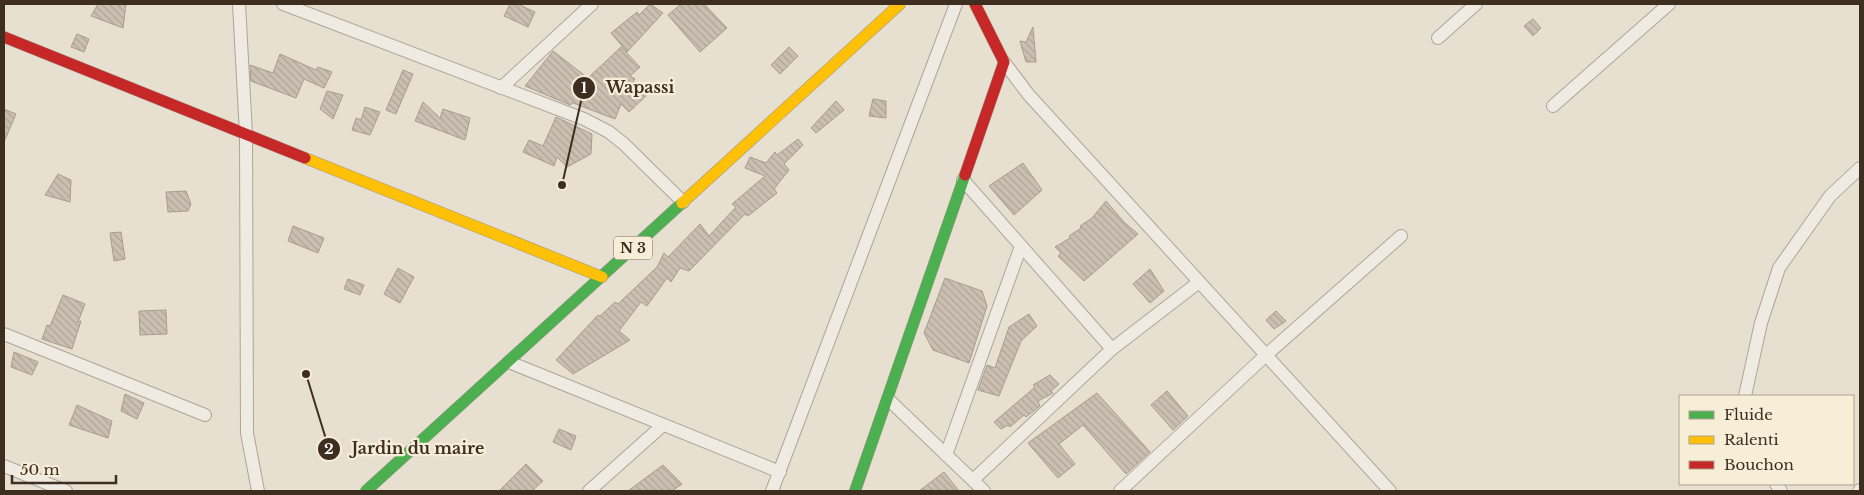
<svg xmlns="http://www.w3.org/2000/svg" width="1864" height="495" font-family="'Libre Baskerville',serif">
	<style>
		.building { fill: url(#building-back-hatch); stroke: #a89c90 }
		.lines { fill: none; stroke-linecap: round; stroke-linejoin: round }
		.street-casing { stroke: #ada599; stroke-width: 14 }
		.fast-casing { stroke: #9c958a; stroke-width: 12 }
		.slow-casing { stroke: #9c958a; stroke-width: 12 }
		.jam-casing { stroke: #9c958a; stroke-width: 12 }
		.street { stroke: #efebe3; stroke-width: 12 }
		.fast { stroke: #4caf50; stroke-width: 11 }
		.slow { stroke: #ffc107; stroke-width: 11 }
		.jam { stroke: #c62828; stroke-width: 11 }
		.labels { text-anchor: middle; dominant-baseline: central; stroke-width: 4.5; stroke-linejoin: round; paint-order: stroke }
		.shield { fill: #f7eed8; stroke: #756857; stroke-width: 1 }
		.shield-label { font-size: 14px; font-weight: bold; fill: #3d2e20 }
		.leader { fill: none; stroke: #3d2e20; stroke-width: 2 }
		.callout-dot { fill: #3d2e20; stroke: #f7eed8; stroke-width: 2 }
		.mark-label { font-size: 15px; text-anchor: middle; font-weight: bold; fill: #fff }
		.callout-label { font-size: 16px; text-anchor: middle; font-weight: bold; fill: #3d2e20; stroke: #f7eed8; stroke-width: 4.5; stroke-linejoin: round; paint-order: stroke }
	</style>
	<defs>
		<pattern id="building-back-hatch" width="6" height="6" patternUnits="userSpaceOnUse" patternTransform="scale(1.25)"><rect width="6" height="6" fill="#cbbfb2"/><path d="M-1 5l2 2M0 0l6 6M5-1l2 2" fill="none" stroke="#afa499"/></pattern>
	</defs>
	<rect width="100%" height="100%" fill="#e7e0d1"/>
	<g class="building">
		<path d="M98 4H126L123 28 91 16Z"/>
		<path d="M510 4H518L535 12 528 27 504 16Z"/>
		<path d="M650 4 663 13 627 52 611 33 637 12 639 15Z"/>
		<path d="M681 4H704L727 28 700 52 668 15Z"/>
		<path d="M1533 19 1541 28 1533 36 1524 26Z"/>
		<path d="M1033 27 1036 62H1026L1020 41 1026 42Z"/>
		<path d="M77 34 89 39 84 52 71 47Z"/>
		<path d="M621 47 640 67 630 76 635 79 631 85 648 94 629 112 621 104 615 119 573 103 570 105 525 86 553 51 588 78Z"/>
		<path d="M789 47 798 56 780 74 771 65Z"/>
		<path d="M280 54 316 70 318 67 332 72 324 88 304 79 296 98 251 81 250 65 273 73Z"/>
		<path d="M403 70 413 74 396 114 386 110Z"/>
		<path d="M327 91 343 95 333 119 320 109Z"/>
		<path d="M873 99 886 101V118L869 116Z"/>
		<path d="M836 101 844 110 816 133 811 128Z"/>
		<path d="M423 102 440 118 443 109 470 118 465 140 415 121Z"/>
		<path d="M365 107 380 112 370 135 352 130 356 118 361 120Z"/>
		<path d="M4 109 16 114 4 142Z"/>
		<path d="M556 117 592 134 591 154 567 167 557 157 554 166 523 152 529 140 543 146Z"/>
		<path d="M798 139 803 145 784 164 789 170 774 189 777 193 748 216 745 214 689 271 680 268 671 282 667 278 647 306 641 302 619 331 630 340 573 374 556 360 598 315 600 316 615 302 618 304 657 267 664 253 668 257 700 224 709 236 736 207 732 204 765 176 745 168 750 157 766 163 775 152 777 155Z"/>
		<path d="M1023 163 1042 190 1014 215 989 186Z"/>
		<path d="M58 174 71 180 70 202 45 195Z"/>
		<path d="M186 191 191 204 188 211 168 212 166 192Z"/>
		<path d="M1106 201 1124 222 1138 234 1084 281 1058 256 1061 253 1055 247 1070 238 1069 236 1081 228 1080 226 1092 218Z"/>
		<path d="M293 226 324 238 318 253 288 241Z"/>
		<path d="M121 232 125 259 114 261 110 233Z"/>
		<path d="M398 268 414 277 400 303 384 294Z"/>
		<path d="M1150 269 1164 291 1150 303 1133 284Z"/>
		<path d="M945 278 982 291 987 306 969 363 933 350 924 333Z"/>
		<path d="M348 279 364 285 360 295 344 289Z"/>
		<path d="M63 295 85 304 78 322 81 321 72 349 42 339 47 325 50 326Z"/>
		<path d="M166 310 167 334 140 335 139 311Z"/>
		<path d="M1276 311 1286 321 1274 329 1266 320Z"/>
		<path d="M1029 314 1037 326 1021 341 999 396 978 390 987 365 995 368 1009 327Z"/>
		<path d="M14 352 38 362 32 375 11 367Z"/>
		<path d="M1050 375 1059 384 1051 391 1053 393 1038 401 1040 406 1026 417 1024 415 1010 427 1008 425 1001 429 994 422 1035 387 1033 385Z"/>
		<path d="M1167 391 1188 416 1173 430 1151 405Z"/>
		<path d="M1097 393 1150 452 1126 474 1083 425 1059 444 1075 464 1058 478 1028 443Z"/>
		<path d="M125 394 144 403 137 419 121 411Z"/>
		<path d="M77 405 112 421 108 438 69 425Z"/>
		<path d="M559 429 576 436 571 450 553 442Z"/>
		<path d="M526 464 543 481 532 491H499Z"/>
		<path d="M663 465 682 484 672 491H628Z"/>
		<path d="M944 472 959 491H919Z"/>
	</g>
	<g class="lines">
		<g class="street-casing">
			<g id="street">
				<path d="M239 4 246 134 247 433 258 491"/>
				<path d="M283 4 584 119 609 132 624 144 683 202"/>
				<path d="M1438 38 1476 4"/>
				<path d="M1004 62 1028 94 1390 491"/>
				<path d="M501 88 592 4"/>
				<path d="M1553 106 1669 4"/>
				<path d="M963 180 1112 349"/>
				<path d="M4 334 205 415"/>
				<path d="M509 362 780 472"/>
				<path d="M1745 396 1761 323 1779 268 1830 196 1860 168"/>
				<path d="M888 399 984 491"/>
				<path d="M946 455 1021 246"/>
				<path d="M4 466 66 491"/>
				<path d="M973 480 1112 349 1199 282"/>
				<path d="M1776 484 1781 491"/>
				<path d="M589 491 663 425"/>
				<path d="M772 491 956 4"/>
				<path d="M1120 491 1265 356 1401 236"/>
				<path d="M1859 491 1860 490"/>
			</g>
		</g>
		<g class="fast-casing">
			<g id="fast">
				<path d="M366 491 682 203"/>
				<path d="M855 491 965 175"/>
			</g>
		</g>
		<g class="slow-casing">
			<g id="slow">
				<path d="M305 158 602 277"/>
				<path d="M682 203 900 4"/>
			</g>
		</g>
		<g class="jam-casing">
			<g id="jam">
				<path d="M4 37 305 158"/>
				<path d="M965 175 1004 62 975 4"/>
			</g>
		</g>
		<use href="#street" class="street"/>
		<use href="#fast" class="fast"/>
		<use href="#slow" class="slow"/>
		<use href="#jam" class="jam"/>
	</g>
	<g class="labels">
		<rect class="shield" x="614" y="236.5" width="38" height="23" rx="4"/>
		<g class="shield-label">
			<text x="633" y="248">N 3</text>
		</g>
	</g>
	<path class="leader" d="M562 185L584 88M306 374L329 449"/>
	<g class="callout-dot">
		<circle cx="562" cy="185" r="5"/>
		<circle cx="306" cy="374" r="5"/>
		<circle cx="584" cy="88" r="12"/>
		<circle cx="329" cy="449" r="12"/>
	</g>
	<g class="mark-label">
		<text x="584" y="93">1</text>
		<text x="329" y="454">2</text>
	</g>
	<g class="callout-label">
		<text x="640" y="93">Wapassi</text>
		<text x="418" y="454">Jardin du maire</text>
	</g>
	<rect width="1864" height="495" fill="none" stroke="#3d2e20" stroke-width="10"/>
	<rect x="1679" y="395" width="175" height="90" fill="#f7eed8" stroke="#ada18e"/>
	<rect x="1689" y="411" width="25" height="8" fill="#4caf50" stroke="#ada18e"/>
	<text x="1724" y="420" font-size="15" fill="#3d2e20">Fluide</text>
	<rect x="1689" y="436" width="25" height="8" fill="#ffc107" stroke="#ada18e"/>
	<text x="1724" y="445" font-size="15" fill="#3d2e20">Ralenti</text>
	<rect x="1689" y="461" width="25" height="8" fill="#c62828" stroke="#ada18e"/>
	<text x="1724" y="470" font-size="15" fill="#3d2e20">Bouchon</text>
	<path d="M12 475v8h104v-8" fill="none" stroke="#3d2e20" stroke-width="2.5"/>
	<text x="20" y="475" font-size="15" fill="#3d2e20" stroke="#f7eed8" stroke-width="4" paint-order="stroke">50 m</text>
</svg>
